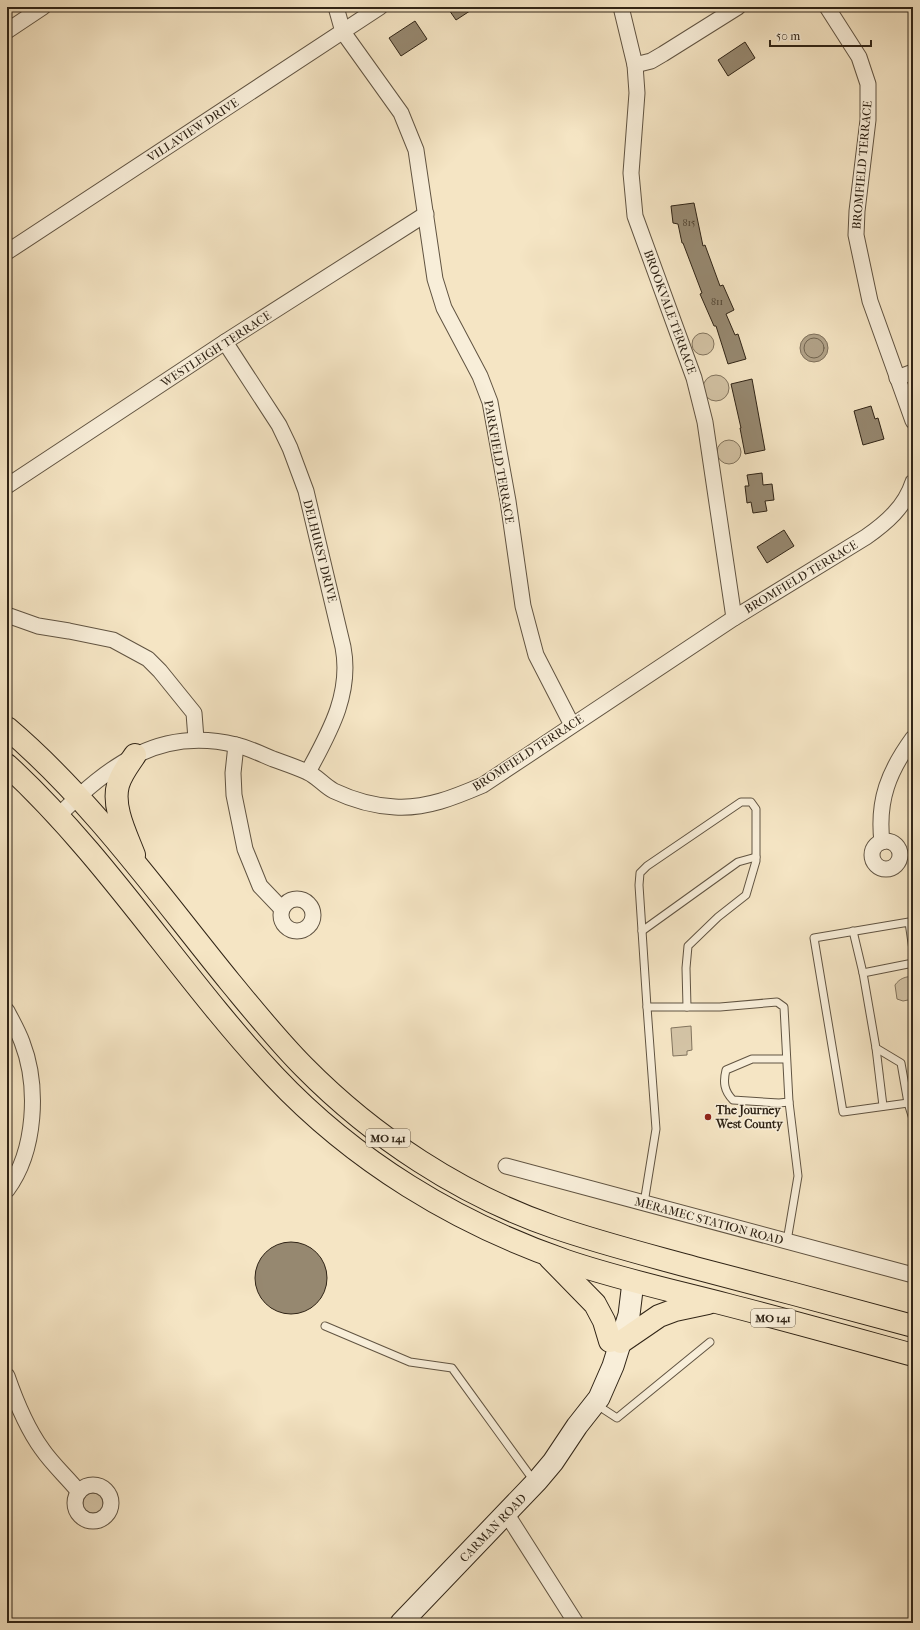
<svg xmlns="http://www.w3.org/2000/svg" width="920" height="1630" font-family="'IM FELL French Canon',serif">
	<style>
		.green { fill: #d4c4a6; stroke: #82745e }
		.water { fill: #b2a389; stroke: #7e705b }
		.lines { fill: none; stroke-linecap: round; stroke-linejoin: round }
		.shore { stroke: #716450; stroke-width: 1 }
		.building { fill: #968870; stroke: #302416 }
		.lane-casing { stroke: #615442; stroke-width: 9 }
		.street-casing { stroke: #615442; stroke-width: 17 }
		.secondary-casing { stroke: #302416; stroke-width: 23 }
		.highway-casing { stroke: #302416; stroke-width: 24 }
		.lane { stroke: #f8eed9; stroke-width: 7 }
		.street { stroke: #f8eed9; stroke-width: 15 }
		.secondary { stroke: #f8eed9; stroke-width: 21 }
		.highway { stroke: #f5e5c4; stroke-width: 22 }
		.poi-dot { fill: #8f2418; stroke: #f8eed9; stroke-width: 1.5 }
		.labels { text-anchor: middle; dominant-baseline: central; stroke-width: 3; stroke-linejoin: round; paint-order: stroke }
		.number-label { font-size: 10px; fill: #4a3d2c }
		.shield { fill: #f8eed9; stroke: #6c6150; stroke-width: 1 }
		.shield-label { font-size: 11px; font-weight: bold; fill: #302416 }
		.street-label { font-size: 12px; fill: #302416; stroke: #f8eed9 }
		.poi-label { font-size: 12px; font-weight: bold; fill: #302416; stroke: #f8eed9; text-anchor: start }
	</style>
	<rect width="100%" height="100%" fill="#f5e5c4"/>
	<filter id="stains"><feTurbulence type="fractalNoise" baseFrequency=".005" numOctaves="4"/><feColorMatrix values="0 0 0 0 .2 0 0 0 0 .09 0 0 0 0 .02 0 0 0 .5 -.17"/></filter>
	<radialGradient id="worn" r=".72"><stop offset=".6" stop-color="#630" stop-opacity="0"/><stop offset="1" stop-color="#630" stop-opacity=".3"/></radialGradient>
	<g class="green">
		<circle cx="703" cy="344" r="11"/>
		<circle cx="716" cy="388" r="13"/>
		<circle cx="729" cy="452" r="12"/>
		<path d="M913 976V999L903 1001 897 999 895 985C900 978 905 977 913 976Z"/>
		<path d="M691 1026 692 1050 687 1051V1055L673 1056 671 1028Z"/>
		<circle cx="93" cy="1503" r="10"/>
	</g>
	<circle class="water" cx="814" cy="348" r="14"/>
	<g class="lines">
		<circle class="shore" cx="814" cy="348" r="10"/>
	</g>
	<g class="building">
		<path d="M447 7H476L456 20Z"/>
		<path d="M415 21 427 39 401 56 389 38Z"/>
		<path d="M745 42 755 58 728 76 718 60Z"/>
		<path d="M694 203 703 246 705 245 720 286 723 285 734 310 726 314 735 335 738 334 746 359 728 364 716 326H714L700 294 702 293 683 243H682L678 224 673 223 671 206Z"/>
		<path d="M752 379 765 450 745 454 740 428H741L731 384Z"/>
		<path d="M871 406 875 419 878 418 884 439 863 445 854 411Z"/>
		<path d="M762 473 763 485 772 484 774 500 765 501 767 511 753 513 751 502 747 503 745 486H749L747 475Z"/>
		<path d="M784 530 794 546 767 563 757 547Z"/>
		<circle cx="291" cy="1278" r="36"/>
	</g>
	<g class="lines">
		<g class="lane-casing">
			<g id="lane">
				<path d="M642 931 738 862 756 857"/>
				<path d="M853 931 863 973"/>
				<path d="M913 963 863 973 876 1048 901 1063 908 1103 913 1119"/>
				<path d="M647 1007 639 885 640 873 647 866 741 802H751L756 809V861L746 895 718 917 688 946 686 968 687 1007"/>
				<path d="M876 1048 883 1106"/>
				<path d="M786 1059H752L726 1070C723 1082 724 1091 733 1100L779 1103 789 1102"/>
				<path d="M908 1103 843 1112 814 938 909 922 913 950"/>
				<path d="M644 1203 656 1129 647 1007H720L777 1002 784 1007 789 1102 798 1176 787 1241"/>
				<path d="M325 1326 410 1362 452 1368 534 1481"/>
				<path d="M597 1405 617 1418 710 1342"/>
			</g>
		</g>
		<g class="street-casing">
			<g id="street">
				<path d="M336 7 343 32 401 113 416 150 435 279 444 308 480 376 490 402 508 501 523 606 536 655 572 725"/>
				<path d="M621 7 635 65 637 93 631 173 635 216 694 378 705 422 734 618"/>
				<path d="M827 7 859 57 868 84V120L857 211 856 235 870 301 913 421"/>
				<path d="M7 31 43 7"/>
				<path d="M635 65 651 61 663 54 738 7"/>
				<path d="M7 252 380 7"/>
				<path d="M225 342 279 425 290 448 306 491 343 647C352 694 329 733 308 772"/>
				<path d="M897 378 913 372"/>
				<path d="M7 486 225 342 426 214"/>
				<path d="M7 615 38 626 69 631 113 640 148 659 160 671 194 713 196 739"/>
				<path d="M236 745 233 773 234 795 245 849 260 886 282 909"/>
				<path d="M58 816C109 766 159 726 236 745 249 748 261 754 273 759 284 763 296 767 307 772 317 776 324 786 334 791 353 800 375 806 395 807 426 809 455 797 483 785L734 618 866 537C886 523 905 507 913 482"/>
				<circle cx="886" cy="855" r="14"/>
				<path d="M882 842C877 800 889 771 913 738"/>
				<circle cx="297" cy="915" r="16"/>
				<path d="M7 1011C12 1021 18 1031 22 1042 39 1086 36 1151 7 1190"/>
				<path d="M506 1166 913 1275"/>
				<path d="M7 1376C16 1402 26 1427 42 1449 53 1465 67 1477 79 1492"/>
				<circle cx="93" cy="1503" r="18"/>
				<path d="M506 1513 576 1623"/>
			</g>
		</g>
		<g class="secondary-casing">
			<path id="secondary" d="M401 1623 537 1481 553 1462 577 1426 599 1398 613 1366 629 1315 633 1282"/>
		</g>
		<g class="highway-casing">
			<g id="highway">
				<path d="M7 728C92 800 160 896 230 982 254 1011 278 1041 304 1067 373 1137 461 1195 554 1227 600 1243 648 1255 695 1268 768 1287 840 1306 913 1326"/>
				<path d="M7 765C108 858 181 977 274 1076 354 1161 456 1223 566 1261 619 1279 674 1291 728 1305 790 1321 851 1338 913 1355"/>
				<path d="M134 855C126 834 112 807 118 785 121 774 129 764 135 755"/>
				<path d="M550 1258 595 1304 604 1321 610 1341"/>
				<path d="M621 1342 659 1316 675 1310 708 1303"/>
			</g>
		</g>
		<use href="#lane" class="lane"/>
		<use href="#street" class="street"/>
		<use href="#secondary" class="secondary"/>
		<use href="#highway" class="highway"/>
	</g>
	<circle class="poi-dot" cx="708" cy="1117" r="4"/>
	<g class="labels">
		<g class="number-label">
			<text x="689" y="223">815</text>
			<text x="717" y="302">811</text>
		</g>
		<g class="shield">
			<rect x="366" y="1129" width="44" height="18" rx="3"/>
			<rect x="751" y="1309" width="44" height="18" rx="3"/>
		</g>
		<g class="shield-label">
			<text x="388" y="1138">MO 141</text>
			<text x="773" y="1318">MO 141</text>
		</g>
		<g class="street-label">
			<text transform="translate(193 130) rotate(-33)">VILLAVIEW DRIVE</text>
			<text transform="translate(862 165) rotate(-85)">BROMFIELD TERRACE</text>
			<text transform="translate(670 312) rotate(70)">BROOKVALE TERRACE</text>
			<text transform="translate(216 349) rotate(-33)">WESTLEIGH TERRACE</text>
			<text transform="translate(499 462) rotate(80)">PARKFIELD TERRACE</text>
			<text transform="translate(320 551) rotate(76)">DELHURST DRIVE</text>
			<text transform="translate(801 577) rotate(-31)">BROMFIELD TERRACE</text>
			<text transform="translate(528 753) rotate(-33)">BROMFIELD TERRACE</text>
			<text transform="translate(709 1221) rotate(15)">MERAMEC STATION ROAD</text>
			<text transform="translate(493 1528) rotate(-46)">CARMAN ROAD</text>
		</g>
		<g class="poi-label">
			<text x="716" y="1110">The Journey<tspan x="716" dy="14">West County</tspan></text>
		</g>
	</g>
	<rect width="920" height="1630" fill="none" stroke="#f5e5c4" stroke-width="24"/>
	<rect x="8" y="8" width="904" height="1614" fill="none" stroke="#302416" stroke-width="2"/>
	<rect x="12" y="12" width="896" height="1606" fill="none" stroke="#302416"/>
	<path d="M770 40v6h101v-6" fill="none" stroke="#302416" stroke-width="2"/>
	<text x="776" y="40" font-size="12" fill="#302416" stroke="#f8eed9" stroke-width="3" paint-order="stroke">50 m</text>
	<rect width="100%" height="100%" filter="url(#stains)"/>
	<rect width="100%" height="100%" fill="url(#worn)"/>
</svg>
